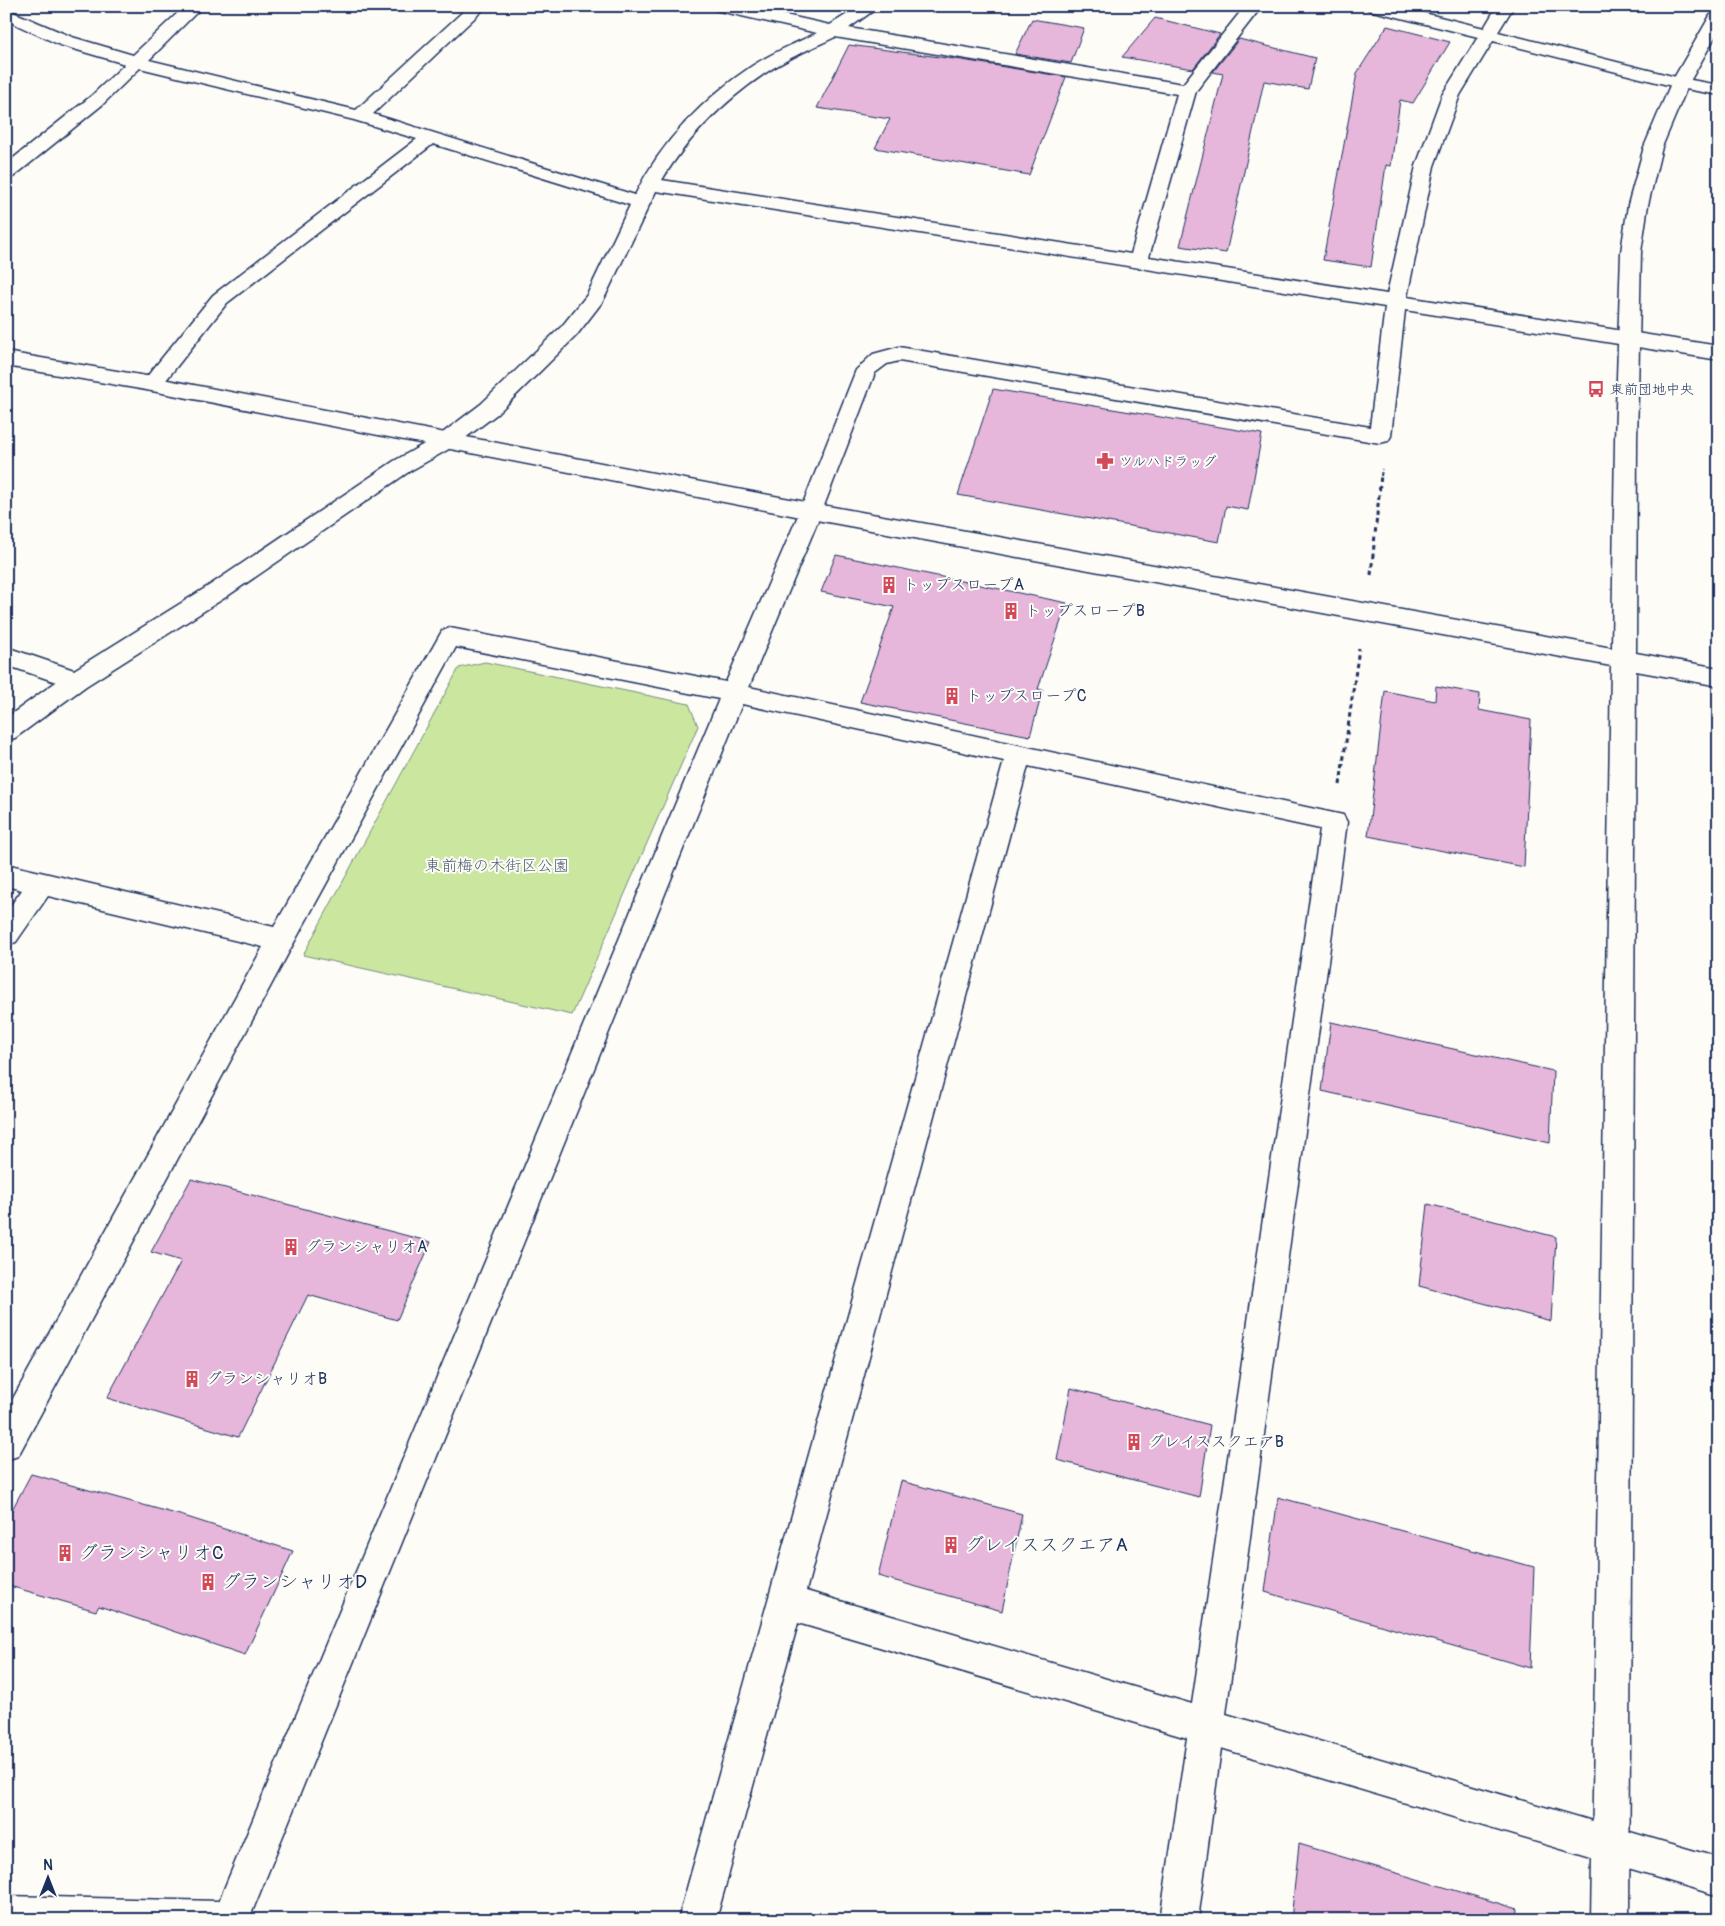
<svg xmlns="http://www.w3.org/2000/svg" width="1725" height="1926" font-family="Pangolin,'Klee One',sans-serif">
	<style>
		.green { fill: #cbe79f; stroke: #738b7e }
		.building { fill: #e6b7da; stroke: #1b2f5e }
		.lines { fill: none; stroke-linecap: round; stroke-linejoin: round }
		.minor-casing { stroke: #1b2f5e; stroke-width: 3 }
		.tertiary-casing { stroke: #1b2f5e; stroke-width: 3 }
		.path-far1 { stroke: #1b2f5e; stroke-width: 2; stroke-dasharray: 4 2.5; stroke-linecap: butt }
		.path { stroke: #1b2f5e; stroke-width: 3; stroke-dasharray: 4.5 4; stroke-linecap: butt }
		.minor { fill: #fdfcf7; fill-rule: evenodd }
		.tertiary { fill: #fdfcf7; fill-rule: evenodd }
		.labels { text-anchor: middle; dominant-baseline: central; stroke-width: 4; stroke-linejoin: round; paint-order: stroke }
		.far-poi-label { font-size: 14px; fill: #1b2f5e; stroke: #fdfcf7; text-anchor: start }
		.poi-label { font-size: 16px; fill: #1b2f5e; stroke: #fdfcf7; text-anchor: start }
		.park-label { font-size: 16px; fill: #475d6e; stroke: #fdfcf7 }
		.near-poi-label { font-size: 19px; fill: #1b2f5e; stroke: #fdfcf7; text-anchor: start }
	</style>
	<rect width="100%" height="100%" fill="#fdfcf7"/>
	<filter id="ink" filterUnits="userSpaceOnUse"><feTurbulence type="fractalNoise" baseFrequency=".02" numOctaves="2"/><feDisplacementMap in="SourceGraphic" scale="10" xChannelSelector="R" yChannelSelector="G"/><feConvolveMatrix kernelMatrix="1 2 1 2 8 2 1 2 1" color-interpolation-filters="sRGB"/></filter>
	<g filter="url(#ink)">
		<path class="green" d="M485 662 689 704 698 726 572 1015 303 955 459 668Z"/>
		<g class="building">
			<path d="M1155 18 1220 34 1193 69 1122 57Z"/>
			<path d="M1032 19 1084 28 1071 63 1015 54Z"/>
			<path d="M1387 26 1450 42 1413 103 1400 100 1391 166 1386 165 1371 267 1323 260 1357 73Z"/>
			<path d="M1239 39 1315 58 1308 89 1264 81 1226 253 1180 246 1223 74 1213 72Z"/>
			<path d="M849 45 962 60 1066 77 1029 175 875 148 890 119 817 108Z"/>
			<path d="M993 389 1262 434 1248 510 1226 506 1219 542 958 495Z"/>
			<path d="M836 555 1067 603 1038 689 1043 690 1030 736 860 702 894 607 821 592Z"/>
			<path d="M1436 686 1480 694 1479 710 1531 720 1524 867 1368 836 1385 691 1435 701Z"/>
			<path d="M1331 1022 1553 1071 1550 1143 1322 1091Z"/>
			<path d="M191 1179 431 1242 397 1320 308 1295 238 1437 107 1398 181 1261 151 1252Z"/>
			<path d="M1428 1204 1556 1237 1551 1321 1419 1286Z"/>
			<path d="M1071 1388 1210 1425 1199 1497 1057 1460Z"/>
			<path d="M31 1474 187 1517 293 1551 245 1655 99 1606 96 1611 6 1585V1521Z"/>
			<path d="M901 1481 1022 1514 1002 1611 878 1576Z"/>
			<path d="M1278 1497 1534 1567 1530 1668 1265 1592Z"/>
			<path d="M1299 1844 1518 1909 1517 1920H1291Z"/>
		</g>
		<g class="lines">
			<g class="minor-casing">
				<path id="minor" d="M185 6H203L149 60 356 110 469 6H487L373 114 635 195C661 142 704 98 752 66 772 53 796 43 817 33L715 10 713 6H745L830 25 860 6H880L849 28 1183 84 1245 6H1262L1196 91 1149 257 1387 294 1416 166 1442 95 1478 37 1369 10 1367 6H1396L1484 28 1497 6H1514L1498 32 1680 78 1719 85V95L1680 88 1493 41 1460 95 1434 166 1407 297 1719 346V360L1405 310 1391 436 1388 441 1380 443 899 361 887 364 875 373 822 511 749 687 1343 815 1347 822 1226 1714 1719 1858V1896L1221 1748 1198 1920H1160L1187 1738 798 1623 716 1920H678L1004 761 742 704 250 1917 251 1920H6V1896L219 1901 719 699 456 647 291 948 18 1456 6 1460V1411L263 947 48 896 16 942 6 945V912L22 890 6 886V864L274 927 442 631 450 628 726 682 800 511 856 370 873 354 899 347 1370 427 1385 307 656 191 603 301 576 336 497 414 456 445 410 471 226 597 86 686 15 738 6 740V718L56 682 6 665V647L74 670 210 585 394 461 440 435 481 404 562 326 587 295 630 205 433 144 227 303 159 389 152 391 145 389 141 384 145 379 213 295 417 139 354 120 140 68 102 105 13 177 6 179V164L90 97 125 64 60 45 6 20V9L72 37 133 55ZM835 37 1177 94 1131 254 662 180C688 137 723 102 764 74 786 59 812 48 835 37ZM1028 766 1320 829 1192 1704 806 1591Z"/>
			</g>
			<g class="tertiary-casing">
				<path id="tertiary" d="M1719 9V30L1689 83 1662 147 1648 205 1641 252 1637 440 1636 653 1719 668V686L1636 671 1629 1920H1591L1611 666 811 519 152 391 6 366V352L152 377 811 503 1612 648 1615 440 1621 252 1628 205 1644 147 1671 83 1711 14 1713 10Z"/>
			</g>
			<path class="path-far1" d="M1381 476 1382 469"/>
			<g class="path">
				<path d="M1371 575 1381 475"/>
				<path d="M1340 785 1359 648"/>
			</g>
			<use href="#minor" class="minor"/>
			<use href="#tertiary" class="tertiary"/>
		</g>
	</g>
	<defs>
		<g id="bus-bare" transform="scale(1.35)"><path d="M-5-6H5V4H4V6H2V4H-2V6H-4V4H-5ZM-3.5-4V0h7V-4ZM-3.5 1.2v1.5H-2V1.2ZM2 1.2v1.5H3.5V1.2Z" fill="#d1495b" stroke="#fdfcf7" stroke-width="2.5" paint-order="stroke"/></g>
		<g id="pharmacy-bare" transform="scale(1.35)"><path d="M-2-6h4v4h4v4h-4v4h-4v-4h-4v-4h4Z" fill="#d1495b" stroke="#fdfcf7" stroke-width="2.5" paint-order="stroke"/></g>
		<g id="building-bare" transform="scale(1.35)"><path d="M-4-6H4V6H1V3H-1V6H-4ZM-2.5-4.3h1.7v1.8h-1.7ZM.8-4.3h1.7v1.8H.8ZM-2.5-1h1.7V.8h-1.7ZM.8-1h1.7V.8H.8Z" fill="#d1495b" stroke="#fdfcf7" stroke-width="2.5" paint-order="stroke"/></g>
	</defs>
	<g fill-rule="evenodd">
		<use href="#bus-bare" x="1596" y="389"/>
		<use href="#pharmacy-bare" x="1105" y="461"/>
		<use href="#building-bare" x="889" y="585"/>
		<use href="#building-bare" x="1011" y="611"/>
		<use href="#building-bare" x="952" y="696"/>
		<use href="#building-bare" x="291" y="1247"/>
		<use href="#building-bare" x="192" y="1379"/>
		<use href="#building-bare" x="1134" y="1442"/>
		<use href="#building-bare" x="951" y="1545"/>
		<use href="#building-bare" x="65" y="1553"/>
		<use href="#building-bare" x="208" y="1582"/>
	</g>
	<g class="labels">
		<g class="far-poi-label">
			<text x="1610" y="389">東前団地中央</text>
			<text x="1119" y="461">ツルハドラッグ</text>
		</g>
		<g class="poi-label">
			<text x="903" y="585">トップスロープA</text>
			<text x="1025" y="611">トップスロープB</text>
			<text x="966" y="696">トップスロープC</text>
			<text x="305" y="1247">グランシャリオA</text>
			<text x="206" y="1379">グランシャリオB</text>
			<text x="1148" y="1442">グレイススクエアB</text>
		</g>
		<g class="park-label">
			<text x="497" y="866">東前梅の木街区公園</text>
		</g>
		<g class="near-poi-label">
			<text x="965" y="1545">グレイススクエアA</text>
			<text x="79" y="1553">グランシャリオC</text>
			<text x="222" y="1582">グランシャリオD</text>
		</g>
	</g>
	<rect width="1725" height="1926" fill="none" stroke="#fdfcf7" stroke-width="25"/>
	<rect x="12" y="12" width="1700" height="1901" fill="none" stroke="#1b2f5e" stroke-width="2" filter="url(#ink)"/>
	<g transform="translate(48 1878)" stroke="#fdfcf7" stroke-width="4" paint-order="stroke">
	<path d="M0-4L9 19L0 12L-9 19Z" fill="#1b2f5e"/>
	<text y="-8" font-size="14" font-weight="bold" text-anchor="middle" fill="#1b2f5e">N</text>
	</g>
</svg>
